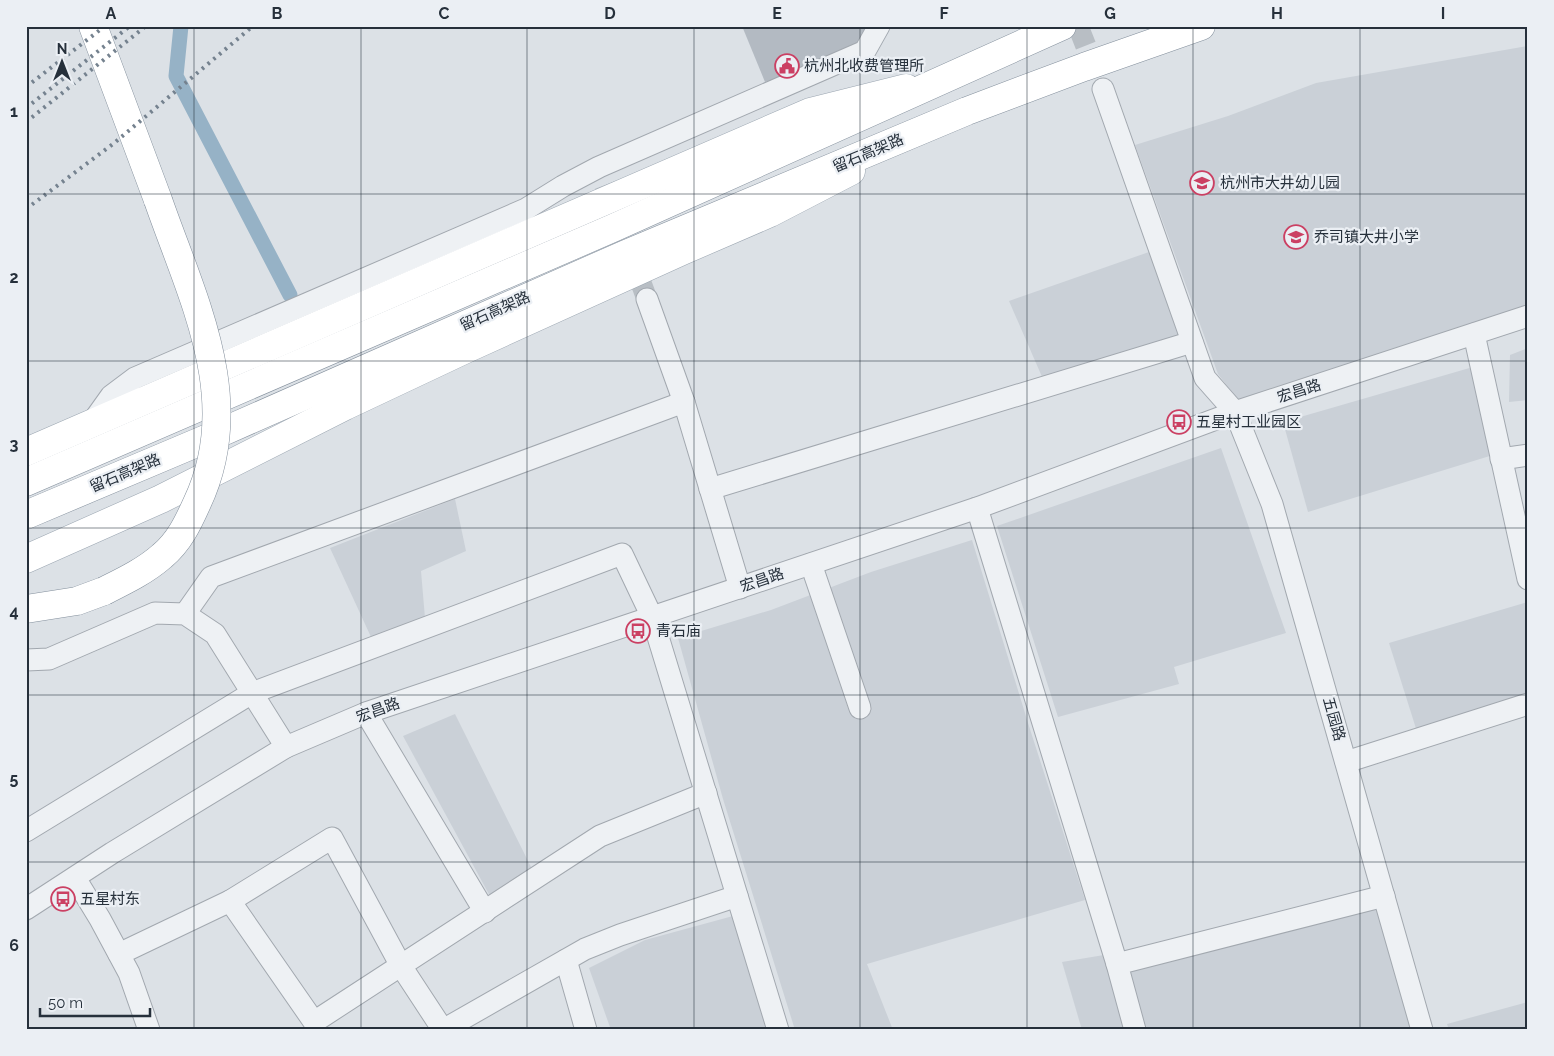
<svg xmlns="http://www.w3.org/2000/svg" width="1554" height="1056" font-family="Raleway,'Noto Sans SC',sans-serif">
	<style>
		.built { fill: #cad0d7 }
		.lines { fill: none; stroke-linecap: round; stroke-linejoin: round }
		.canal { stroke: #96b2c6; stroke-width: 15 }
		.building { fill: #b3bac2 }
		.minor-tunnel { stroke: #b8bec4; stroke-width: 21; stroke-dasharray: 21 11; stroke-linecap: butt }
		.minor-casing { stroke: #a2a8af; stroke-width: 23 }
		.major-casing { stroke: #9ba6b1; stroke-width: 29 }
		.highway-casing { stroke: #838f9c; stroke-width: 29 }
		.minor { stroke: #eef1f4; stroke-width: 21 }
		.major { stroke: #fff; stroke-width: 28 }
		.highway { stroke: #fff; stroke-width: 28 }
		.rail { stroke: #75828f; stroke-width: 4; stroke-dasharray: 2.5 5; stroke-linecap: butt }
		.highway-bridge-casing { stroke: #838f9c; stroke-width: 29; stroke-linecap: butt }
		.highway-bridge { stroke: #fff; stroke-width: 28 }
		.grid { fill: none; stroke: #26303b; stroke-width: 1; stroke-opacity: 0.55 }
		.labels { text-anchor: middle; dominant-baseline: central; stroke-width: 4.5; stroke-linejoin: round; paint-order: stroke }
		.poi-label { font-size: 15px; fill: #26303b; stroke: #ebeff4; text-anchor: start }
		.street-label { font-size: 15px; fill: #26303b; stroke: #ebeff4 }
		.neatline { fill: none; stroke: #26303b; stroke-width: 2 }
		.grid-label { font-size: 16px; text-anchor: middle; font-weight: bold; fill: #26303b }
	</style>
	<rect width="100%" height="100%" fill="#dce1e6"/>
	<g class="built">
		<path d="M1528 46V307L1240 403 1218 374 1135 145 1228 116 1316 83Z"/>
		<path d="M1149 252 1181 336 1046 386 1009 301Z"/>
		<path d="M1528 348V400L1509 402 1510 355Z"/>
		<path d="M1473 367 1493 455 1308 512 1283 422Z"/>
		<path d="M1221 448 1286 633 1174 667 1179 684 1058 717 997 526Z"/>
		<path d="M455 499 466 551 421 571 425 618 371 637 330 548Z"/>
		<path d="M972 540 1028 723 1085 900 867 964 893 1030H795L723 799 678 638 771 610 871 572Z"/>
		<path d="M1528 602V704L1419 738 1389 643Z"/>
		<path d="M455 714 532 869 491 898 403 736Z"/>
		<path d="M1379 909 1412 1030H1082L1062 962Z"/>
		<path d="M733 916 767 1030H611L589 968 645 940Z"/>
		<path d="M1528 1002V1030H1449L1447 1024Z"/>
	</g>
	<g class="lines">
		<path class="canal" d="M181 26 176 76 290 295"/>
	</g>
	<path class="building" d="M742 26H879L865 51 765 82Z"/>
	<g class="lines">
		<g class="minor-tunnel">
			<path d="M1078 26 1103 89"/>
			<path d="M605 185 647 299"/>
		</g>
		<g class="minor-casing">
			<g id="minor">
				<path d="M1103 89 1205 378 1235 412 1272 504 1422 1030"/>
				<path d="M647 299 684 402 740 588"/>
				<path d="M1474 334 1528 579"/>
				<path d="M91 424 111 396 135 378 526 209 563 186 599 167 865 51 879 26"/>
				<path d="M1501 459 1528 455"/>
				<path d="M710 489 1192 342"/>
				<path d="M977 508 1117 964"/>
				<path d="M811 564 860 708"/>
				<path d="M185 614 211 577 684 402"/>
				<path d="M26 660 49 659 155 613 185 614 215 634 286 747"/>
				<path d="M366 713 485 912"/>
				<path d="M1346 762 1528 704"/>
				<path d="M26 831 252 693 622 554 652 617 778 1030"/>
				<path d="M75 878 100 919 129 973 149 1030"/>
				<path d="M230 901 332 838 401 966 443 1030"/>
				<path d="M26 909 112 853 286 747 366 713 977 508 1235 412 1528 316"/>
				<path d="M119 954 230 901 314 1022 600 836 706 793"/>
				<path d="M566 960 586 1030"/>
				<path d="M443 1030 585 949 620 935 737 896"/>
				<path d="M1135 1030 1117 964 1384 896"/>
			</g>
		</g>
		<g class="major-casing">
			<g id="major">
				<path d="M26 452 810 112 906 88"/>
				<path d="M26 559 161 499 345 406 466 349 682 251 770 213 851 171"/>
			</g>
		</g>
		<g class="highway-casing">
			<g id="highway">
				<path d="M93 26 158 200"/>
				<path d="M26 482 613 228 1062 26"/>
				<path d="M26 515 213 436 626 254 967 111 1084 67 1201 26"/>
				<path d="M26 609 77 601 104 591"/>
			</g>
		</g>
		<use href="#minor" class="minor"/>
		<use href="#major" class="major"/>
		<use href="#highway" class="highway"/>
		<g class="rail">
			<path d="M26 87 105 26"/>
			<path d="M26 108 130 26"/>
			<path d="M26 122 146 26"/>
			<path d="M26 209 113 144 253 26"/>
		</g>
		<g class="highway-bridge-casing">
			<path id="highway-bridge" d="M104 591C124 581 145 571 162 556 179 542 188 523 197 503 246 400 192 298 158 200"/>
		</g>
		<use href="#highway-bridge" class="highway-bridge"/>
	</g>
	<path class="grid" d="M194 26V1030M361 26V1030M527 26V1030M694 26V1030M860 26V1030M1027 26V1030M1193 26V1030M1360 26V1030M26 194H1528M26 361H1528M26 528H1528M26 695H1528M26 862H1528"/>
	<defs>
		<g id="civic-ring" transform="scale(1.25)"><circle r="9.5" fill="#ebeff4" stroke="#cb4063" stroke-width="1.5"/><path d="M-.6-6.5H3V-4.5H.6V-3L4-1V1h2V6H-6V1h2V-1L-.6-3ZM-1.2 2.5V6h2.4V2.5Z" fill="#cb4063"/></g>
		<g id="school-ring" transform="scale(1.25)"><circle r="9.5" fill="#ebeff4" stroke="#cb4063" stroke-width="1.5"/><path d="M0-5L7-2L0 1L-7-2ZM-4 1L0 2.5L4 1V4Q0 6-4 4Z" fill="#cb4063"/></g>
		<g id="bus-ring" transform="scale(1.25)"><circle r="9.5" fill="#ebeff4" stroke="#cb4063" stroke-width="1.5"/><path d="M-5-6H5V4H4V6H2V4H-2V6H-4V4H-5ZM-3.5-4V0h7V-4ZM-3.5 1.2v1.5H-2V1.2ZM2 1.2v1.5H3.5V1.2Z" fill="#cb4063"/></g>
	</defs>
	<g fill-rule="evenodd">
		<use href="#civic-ring" x="787" y="66"/>
		<use href="#school-ring" x="1202" y="183"/>
		<use href="#school-ring" x="1296" y="237"/>
		<use href="#bus-ring" x="1179" y="422"/>
		<use href="#bus-ring" x="638" y="631"/>
		<use href="#bus-ring" x="63" y="899"/>
	</g>
	<g class="labels">
		<g class="poi-label">
			<text x="804" y="66">杭州北收费管理所</text>
			<text x="1220" y="183">杭州市大井幼儿园</text>
			<text x="1314" y="237">乔司镇大井小学</text>
			<text x="1196" y="422">五星村工业园区</text>
			<text x="656" y="631">青石庙</text>
			<text x="80" y="899">五星村东</text>
		</g>
		<g class="street-label">
			<text transform="translate(868 153) rotate(-23)">留石高架路</text>
			<text transform="translate(495 311) rotate(-24)">留石高架路</text>
			<text transform="translate(1299 391) rotate(-18)">宏昌路</text>
			<text transform="translate(125 473) rotate(-23)">留石高架路</text>
			<text transform="translate(762 580) rotate(-19)">宏昌路</text>
			<text transform="translate(378 710) rotate(-20)">宏昌路</text>
			<text transform="translate(1334 719) rotate(74)">五园路</text>
		</g>
	</g>
	<rect width="1554" height="1056" fill="none" stroke="#ebeff4" stroke-width="55"/>
	<g transform="translate(62 62)" stroke="#ebeff4" stroke-width="4" paint-order="stroke">
	<path d="M0-4L9 19L0 12L-9 19Z" fill="#26303b"/>
	<text y="-8" font-size="14" font-weight="bold" text-anchor="middle" fill="#26303b">N</text>
	</g>
	<path d="M40 1008v8h110v-8" fill="none" stroke="#26303b" stroke-width="2.5"/>
	<text x="48" y="1008" font-size="15" fill="#26303b" stroke="#ebeff4" stroke-width="4" paint-order="stroke">50 m</text>
	<rect x="28" y="28" width="1498" height="1000" class="neatline"/>
	<g class="grid-label">
		<text x="111" y="19">A</text>
		<text x="277" y="19">B</text>
		<text x="444" y="19">C</text>
		<text x="610" y="19">D</text>
		<text x="777" y="19">E</text>
		<text x="944" y="19">F</text>
		<text x="1110" y="19">G</text>
		<text x="1277" y="19">H</text>
		<text x="1443" y="19">I</text>
		<text x="14" y="117">1</text>
		<text x="14" y="283">2</text>
		<text x="14" y="450">3</text>
		<text x="14" y="617">4</text>
		<text x="14" y="784">5</text>
		<text x="14" y="951">6</text>
	</g>
</svg>
